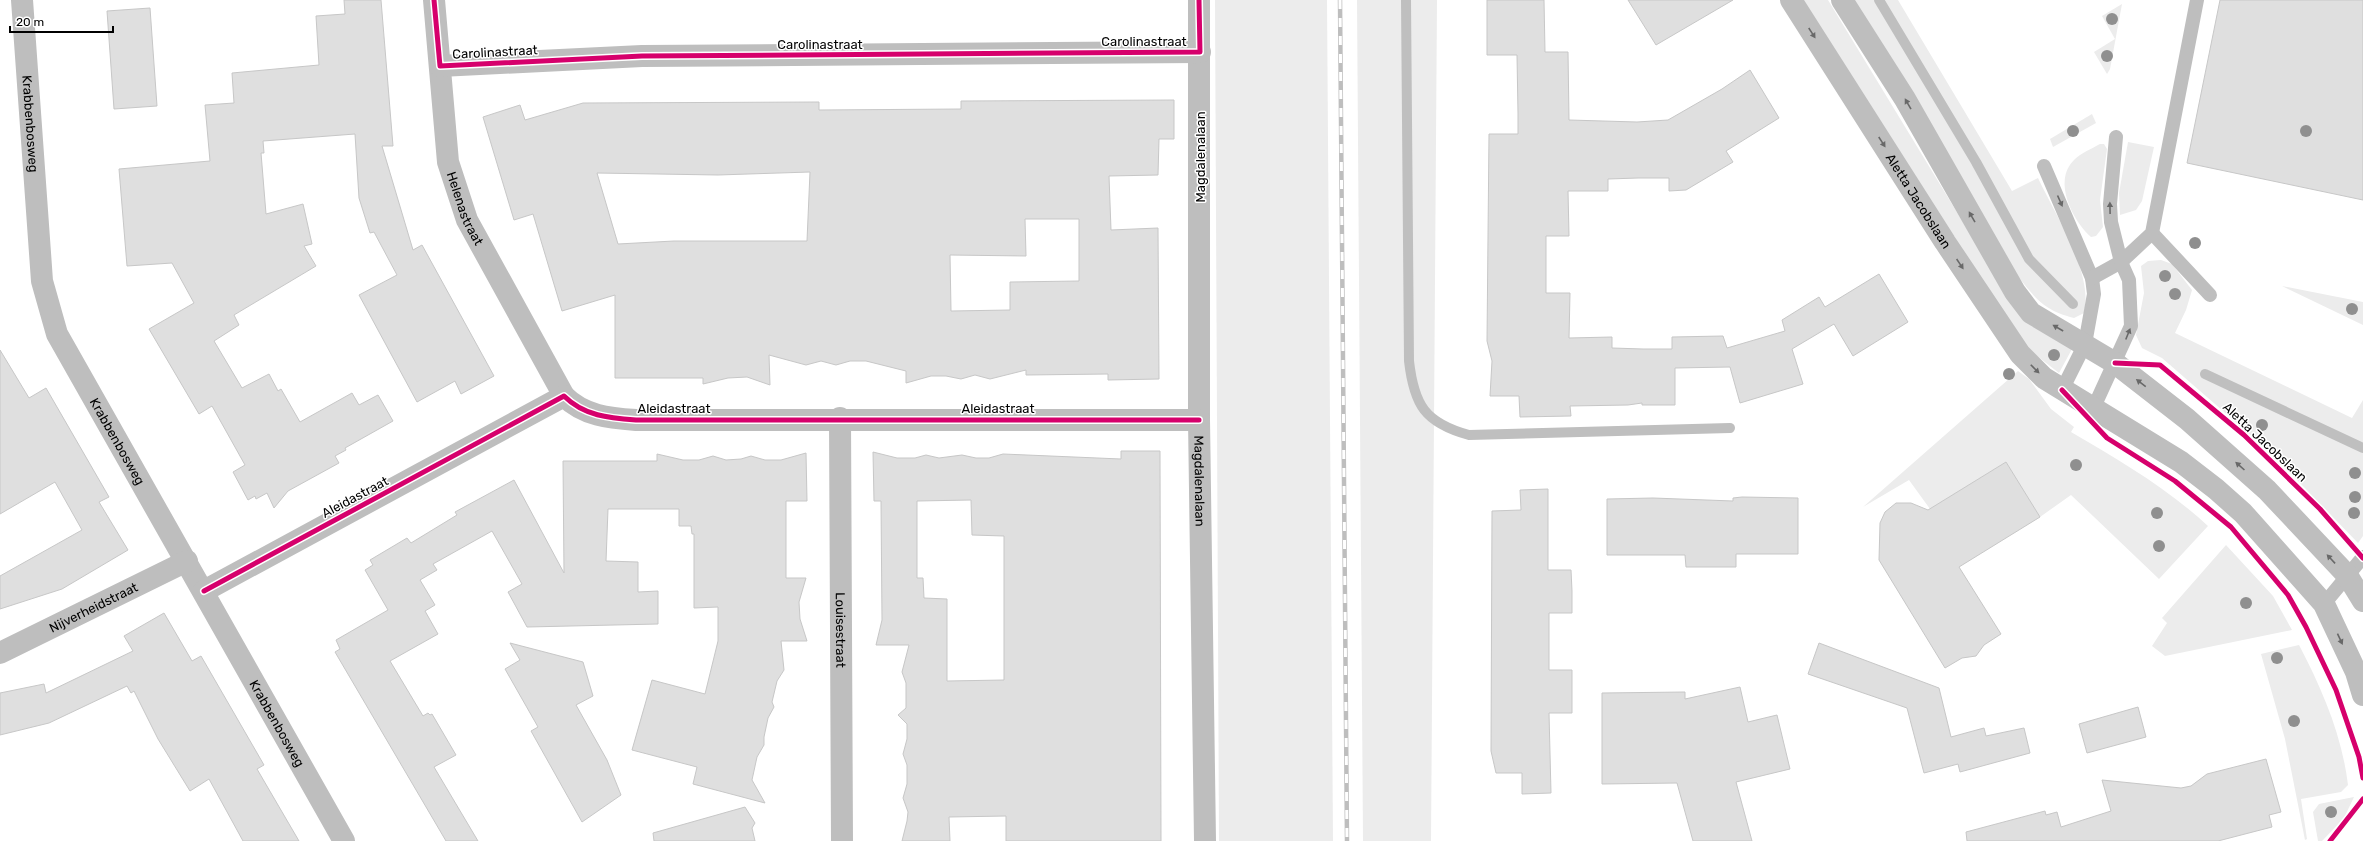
<svg xmlns="http://www.w3.org/2000/svg" width="2363" height="841" font-family="Rubik,sans-serif">
	<style>
		.green { fill: #ececec }
		.lines { fill: none; stroke-linecap: round; stroke-linejoin: round }
		.stream { stroke: #bfbfbf; stroke-width: 10 }
		.building { fill: #dfdfdf; stroke: #c7c7c7; fill-rule: evenodd }
		.service { stroke: #bebebe; stroke-width: 14 }
		.minor { stroke: #bebebe; stroke-width: 22 }
		.rail-casing { stroke: #bebebe; stroke-width: 4.5 }
		.rail { stroke: #fff; stroke-width: 3; stroke-dasharray: 9; stroke-linecap: butt }
		.cycleway-casing { stroke: #fff; stroke-width: 8 }
		.cycleway { stroke: #d6006c; stroke-width: 5 }
		.tree { fill: #8f8f8f }
		.oneway { fill: #686868 }
		.labels { text-anchor: middle; dominant-baseline: central; stroke-width: 3; stroke-linejoin: round; paint-order: stroke }
		.street-label { font-size: 13px; fill: #000; stroke: #fff }
	</style>
	<rect width="100%" height="100%" fill="#fff"/>
	<g class="green">
		<path d="M1215 0H1327L1333 841H1219Z"/>
		<path d="M1357 0H1437L1431 841H1363Z"/>
		<path d="M1800 0H1828L2020 316 2072 349 2059 373 2019 342Z"/>
		<path d="M1850 0H1898L2012 191 2038 178C2055 214 2094 274 2084 313L2074 318C2043 310 2036 299 2017 275Z"/>
		<path d="M2122 4 2110 69 2107 74 2094 52 2115 39 2102 16Z"/>
		<path d="M2092 114 2096 123 2053 147 2050 139Z"/>
		<path d="M2128 142 2154 147 2142 201 2136 210 2120 215 2119 193Z"/>
		<path d="M2100 144H2104L2107 149 2100 200 2103 227 2096 236 2091 237C2073 221 2052 181 2074 160 2081 153 2091 149 2100 144Z"/>
		<path d="M2161 260 2172 264 2192 290 2186 310 2175 333 2352 418 2363 400V536L2358 543 2268 450 2162 358 2142 348 2136 335 2144 293 2141 266 2148 261Z"/>
		<path d="M2282 286 2363 302V325Z"/>
		<path d="M2018 371 2029 379 2051 409 2074 427 2071 432C2119 460 2167 488 2208 526L2159 579 2071 495 2040 517 2006 462 1930 509 1909 480 1863 507Z"/>
		<path d="M2226 545 2273 596 2292 630 2165 656 2152 646 2167 623 2162 618Z"/>
		<path d="M2299 645C2322 689 2342 735 2348 785L2341 792 2301 799 2307 839 2305 840 2285 739 2261 654Z"/>
		<path d="M2354 797 2344 818 2322 841H2318L2313 812 2319 804Z"/>
	</g>
	<g class="lines">
		<g class="stream">
			<path d="M1406 0 1409 361C1414 405 1425 423 1469 435L1730 428"/>
			<path d="M1879 0 1976 162 2029 259 2073 304"/>
			<path d="M2205 374 2363 448"/>
		</g>
	</g>
	<g class="building">
		<path d="M344 0H381L393 146H382L413 250 422 245 494 376 461 394 455 381 417 402 359 295 397 275 374 232 370 233 359 198 355 134 263 141 264 153H261L266 214 303 204 312 244 304 246 316 266 234 315 239 325 214 341 242 388 269 374 278 391 281 389 300 422 352 393 359 405 378 395 393 421 345 448 346 450 335 456 339 463 288 491 274 508 267 493 256 499 255 496 248 500 233 472 245 465 212 406 199 414 149 329 194 303 172 263 127 266 119 169 210 161 205 105 234 103 232 73 319 65 316 16 345 14Z"/>
		<path d="M1487 0H1544L1545 52H1568L1569 120 1637 122 1668 120 1722 89 1750 70 1779 118 1726 151 1733 162 1686 190 1669 191V178H1638L1608 179V191H1568L1569 236H1546V293H1570L1569 338 1612 337V348L1643 349H1672V337L1723 336 1727 348 1785 331 1782 320 1819 297 1825 307 1879 274 1908 322 1853 356 1834 324 1792 349 1803 384 1740 403 1730 367 1675 368V405H1642V403L1628 405 1570 406 1571 416 1520 417 1519 396H1490L1492 361 1487 341 1489 134H1518V113L1517 55H1487Z"/>
		<path d="M1628 0H1733L1656 45Z"/>
		<path d="M2220 0H2363V200L2187 163Z"/>
		<path d="M150 8 157 106 114 109 107 11Z"/>
		<path d="M1174 100V139H1159L1158 175 1109 176 1111 230 1158 228 1159 379 1108 380V374L1026 375V370L990 379 975 375 961 379 946 376H931L906 383V371L866 361H850L836 365 821 361 806 365 769 355 770 385 747 377 728 378 703 384V378H615V295L562 311 533 214 514 220 483 117 520 105 525 120 583 103 819 102V110L961 109V101ZM810 172 807 241H674L618 244 597 173 718 175ZM1025 219H1079V281L1010 282V310L951 311 950 255 1026 256Z"/>
		<path d="M0 350 29 398 46 388 109 497 99 502 128 550 62 589 0 609V576L82 530 55 482 0 514Z"/>
		<path d="M1121 451H1160L1161 841H1006V816L949 817 950 841H902L907 821 908 812 903 798 907 784V765L903 754 907 739V724L898 715 906 708V683L902 672 909 645H876L882 620 881 501H874L873 452 897 458H915L926 455 939 458 962 455 976 458H989L1003 454 1121 459ZM971 500 972 535 1004 536V680L947 681V599L924 598 923 578H917V501Z"/>
		<path d="M806 453 807 501H786V578H806L799 602 800 619 807 641H781L784 670 777 681 772 702 774 707 768 718 764 737V745L757 757 752 780 765 803 693 784 697 767 632 750 652 680 705 694 718 641V607L694 608V534H692L691 526H679V509H608L606 561 638 562V592L658 591V624L527 627 508 592 522 584 492 531 433 564 437 570 420 580 435 605 425 611 438 634 390 661 423 716 428 713 430 715 432 714 456 755 434 767 478 841H446L335 652 340 649 336 640 388 610 365 570 373 565 370 560 407 538 411 543 457 515 455 512 514 480 564 573 563 461H657V454L683 460H699L713 456 726 460 741 459 751 456 765 460H781Z"/>
		<path d="M2006 462 2040 517 1959 567 2001 634 1984 645 1976 656 1962 658 1945 668 1879 560 1880 523 1885 512 1896 503H1911L1928 510Z"/>
		<path d="M1548 489V570H1571L1572 591V613H1549V670H1572V713H1549L1551 793 1522 794V773H1496L1491 751 1492 511 1521 510 1520 490Z"/>
		<path d="M1742 497 1798 498V554H1736V567H1686L1685 555H1607V499L1653 498 1733 501V498Z"/>
		<path d="M164 613 192 661 201 656 264 765 257 769 299 841H243L209 779 190 791 158 739 134 691 131 693 127 686 49 723 0 735V693L44 684 46 693 133 651 124 636Z"/>
		<path d="M510 643 583 662 593 696 576 705 607 760 621 795 582 822 531 731 538 727 505 669 520 660Z"/>
		<path d="M1819 643 1939 688 1951 737 1984 728 1986 736 2024 728 2030 753 1960 772 1958 764 1924 773 1907 708 1808 674Z"/>
		<path d="M1740 687 1748 722 1777 715 1790 769 1736 782 1752 841H1693L1677 783 1602 784V693L1685 692V699Z"/>
		<path d="M2138 707 2146 737 2087 753 2079 724Z"/>
		<path d="M2266 759 2281 812 2269 815 2272 827 2218 841H1967L1966 832 2045 811 2046 815 2057 812 2061 827 2111 811 2102 780 2181 788 2191 786 2207 774Z"/>
		<path d="M745 807 755 823 752 828 755 841H654L653 833Z"/>
	</g>
	<g class="lines">
		<g class="service">
			<path d="M2044 166 2092 278 2094 294 2085 344 2062 390"/>
			<path d="M2152 233 2210 295"/>
			<path d="M2092 278 2121 262 2152 233 2197 0"/>
			<path d="M2094 407 2131 326 2129 280 2121 262 2111 222 2110 204 2116 137"/>
			<path d="M2324 604 2363 557"/>
		</g>
		<g class="minor">
			<path id="s1" d="M22 0 42 281 57 334 344 841"/>
			<path id="s2" d="M434 0 448 162 467 220 564 396"/>
			<path id="s3" d="M1199 0V420L1205 841"/>
			<path id="s4" d="M1791 0 1945 242 2020 354 2044 378 2181 462 2216 489 2243 513 2324 604 2356 672 2363 695"/>
			<path d="M1842 0 1905 99 2015 292 2031 313 2115 363 2187 419 2267 490 2347 575 2363 601"/>
			<path d="M440 66 642 56 1200 52"/>
			<path id="s5" d="M840 418 842 841"/>
			<path d="M204 591 564 396C584 416 609 418 636 420H1199"/>
			<path id="s6" d="M0 653 187 561"/>
		</g>
		<g class="rail-casing">
			<path id="rail" d="M1340 0 1347 841"/>
		</g>
		<use href="#rail" class="rail"/>
		<g class="cycleway-casing">
			<g id="cycleway">
				<path d="M434 0 440 66 642 56 1200 52 1199 0"/>
				<path d="M2115 363 2160 365 2244 435 2320 509 2363 558"/>
				<path d="M2062 390 2107 438 2175 481 2231 527 2288 595 2306 627 2336 690 2359 757 2363 778"/>
				<path d="M204 591 564 396C584 416 609 418 636 420H1199"/>
				<path d="M2330 841 2363 799"/>
			</g>
		</g>
		<use href="#cycleway" class="cycleway"/>
	</g>
	<g class="tree">
		<circle cx="2112" cy="19" r="6"/>
		<circle cx="2107" cy="56" r="6"/>
		<circle cx="2073" cy="131" r="6"/>
		<circle cx="2306" cy="131" r="6"/>
		<circle cx="2195" cy="243" r="6"/>
		<circle cx="2165" cy="276" r="6"/>
		<circle cx="2175" cy="294" r="6"/>
		<circle cx="2352" cy="309" r="6"/>
		<circle cx="2054" cy="355" r="6"/>
		<circle cx="2009" cy="374" r="6"/>
		<circle cx="2262" cy="425" r="6"/>
		<circle cx="2076" cy="465" r="6"/>
		<circle cx="2355" cy="473" r="6"/>
		<circle cx="2355" cy="497" r="6"/>
		<circle cx="2157" cy="513" r="6"/>
		<circle cx="2354" cy="513" r="6"/>
		<circle cx="2159" cy="546" r="6"/>
		<circle cx="2246" cy="603" r="6"/>
		<circle cx="2277" cy="658" r="6"/>
		<circle cx="2294" cy="721" r="6"/>
		<circle cx="2331" cy="812" r="6"/>
	</g>
	<defs><path id="oneway-solid" d="M-6-.8H1V-3.2L6.5 0L1 3.2V.8H-6Z"/></defs>
	<g class="oneway">
		<use href="#oneway-solid" transform="translate(1812 33) rotate(57)"/>
		<use href="#oneway-solid" transform="translate(1908 104) rotate(-120)"/>
		<use href="#oneway-solid" transform="translate(1882 142) rotate(57)"/>
		<use href="#oneway-solid" transform="translate(2060 201) rotate(66)"/>
		<use href="#oneway-solid" transform="translate(2110 208) rotate(-91)"/>
		<use href="#oneway-solid" transform="translate(1972 217) rotate(-120)"/>
		<use href="#oneway-solid" transform="translate(1960 264) rotate(56)"/>
		<use href="#oneway-solid" transform="translate(2058 328) rotate(-150)"/>
		<use href="#oneway-solid" transform="translate(2128 334) rotate(-68)"/>
		<use href="#oneway-solid" transform="translate(2035 369) rotate(45)"/>
		<use href="#oneway-solid" transform="translate(2141 383) rotate(-142)"/>
		<use href="#oneway-solid" transform="translate(2240 466) rotate(-138)"/>
		<use href="#oneway-solid" transform="translate(2331 559) rotate(-133)"/>
		<use href="#oneway-solid" transform="translate(2340 639) rotate(65)"/>
	</g>
	<g class="labels">
		<g class="street-label">
			<text x="1144" y="41">Carolinastraat</text>
			<text x="820" y="44">Carolinastraat</text>
			<text transform="translate(495 52) rotate(-3)">Carolinastraat</text>
			<text stroke="none"><textPath href="#s1" startOffset="124">Krabbenbosweg</textPath></text>
			<text transform="translate(1200 157) rotate(-90)">Magdalenalaan</text>
			<text stroke="none"><textPath href="#s4" startOffset="238">Aletta Jacobslaan</textPath></text>
			<text stroke="none"><textPath href="#s2" startOffset="212">Helenastraat</textPath></text>
			<text x="674" y="408">Aleidastraat</text>
			<text x="998" y="408">Aleidastraat</text>
			<text stroke="none"><textPath href="#s1" startOffset="460">Krabbenbosweg</textPath></text>
			<text transform="translate(2265 442) rotate(43)">Aletta Jacobslaan</text>
			<text stroke="none"><textPath href="#s3" startOffset="481">Magdalenalaan</textPath></text>
			<text transform="translate(355 497) rotate(-28)">Aleidastraat</text>
			<text stroke="none"><textPath href="#s6" startOffset="104">Nijverheidstraat</textPath></text>
			<text stroke="none"><textPath href="#s5" startOffset="212">Louisestraat</textPath></text>
			<text stroke="none"><textPath href="#s1" startOffset="784">Krabbenbosweg</textPath></text>
		</g>
	</g>
	<path d="M10 26v6h103v-6" fill="none" stroke="#000000" stroke-width="2"/>
	<text x="16" y="26" font-size="12" fill="#000000" stroke="#ffffff" stroke-width="3" paint-order="stroke">20 m</text>
</svg>
